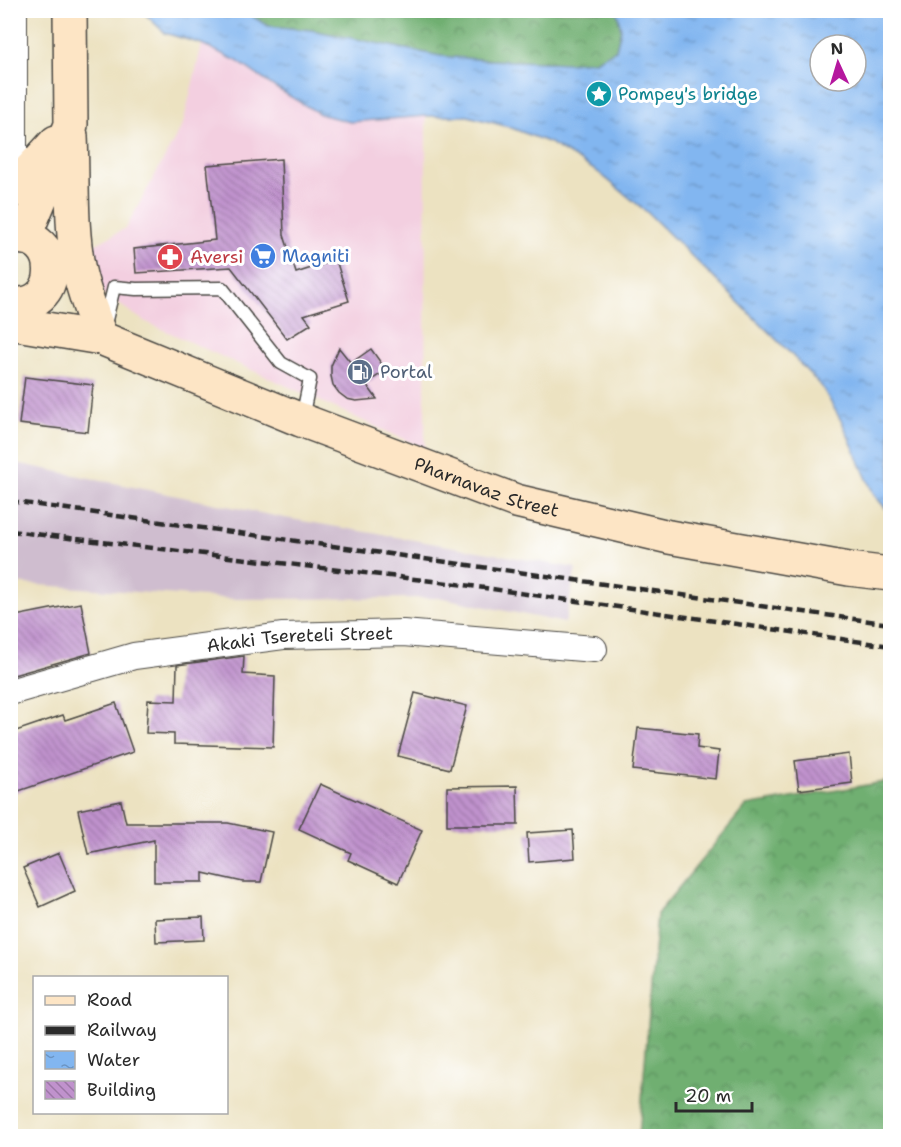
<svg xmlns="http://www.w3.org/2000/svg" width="901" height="1147" font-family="'Shantell Sans',sans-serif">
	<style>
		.built { fill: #f3cfe0 }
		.railway { fill: #cfbdcf }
		.forest { fill: url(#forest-crowns); stroke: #4d6d4e; stroke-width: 1.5 }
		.water { fill: url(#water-ripples); stroke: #56708e; stroke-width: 1.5; fill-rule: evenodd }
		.building { fill: url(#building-back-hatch) }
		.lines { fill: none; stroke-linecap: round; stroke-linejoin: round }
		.lane-casing { stroke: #484642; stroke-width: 15 }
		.street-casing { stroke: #484642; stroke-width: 28 }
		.secondary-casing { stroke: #484642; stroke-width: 36 }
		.lane { stroke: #fff; stroke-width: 12 }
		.street { stroke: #fff; stroke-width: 26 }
		.secondary { stroke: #fde5c5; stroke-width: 33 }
		.rail { stroke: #2b2b2b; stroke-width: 4.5; stroke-dasharray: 9 4.5; stroke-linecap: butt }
		.labels { text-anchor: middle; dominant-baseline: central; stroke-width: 6; stroke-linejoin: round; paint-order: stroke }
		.culture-label { font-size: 18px; fill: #0d838f; stroke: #fff; text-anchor: start }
		.shop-label { font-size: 18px; fill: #366cbe; stroke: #fff; text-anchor: start }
		.health-label { font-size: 18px; fill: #be3a42; stroke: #fff; text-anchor: start }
		.service-label { font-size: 18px; fill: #4e5e75; stroke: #fff; text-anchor: start }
		.street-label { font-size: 18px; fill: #2b2b2b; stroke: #fff }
	</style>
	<defs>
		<pattern id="forest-crowns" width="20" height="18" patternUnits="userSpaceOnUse" patternTransform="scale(1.5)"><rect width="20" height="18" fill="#6faf71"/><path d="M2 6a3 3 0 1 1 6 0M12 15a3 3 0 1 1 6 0" fill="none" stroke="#5b8f5d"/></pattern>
		<pattern id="water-ripples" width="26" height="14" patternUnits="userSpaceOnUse" patternTransform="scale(1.5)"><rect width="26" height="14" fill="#82b6f0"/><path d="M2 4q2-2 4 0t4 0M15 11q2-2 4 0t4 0" fill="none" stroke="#6b94c3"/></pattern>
		<pattern id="building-back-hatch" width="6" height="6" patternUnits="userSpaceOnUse" patternTransform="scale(1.5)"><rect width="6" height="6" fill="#c092cd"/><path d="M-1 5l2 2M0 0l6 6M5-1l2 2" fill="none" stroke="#9c77a7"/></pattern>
	</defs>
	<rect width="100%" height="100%" fill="#fff"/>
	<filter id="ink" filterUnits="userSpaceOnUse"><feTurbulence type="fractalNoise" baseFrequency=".0167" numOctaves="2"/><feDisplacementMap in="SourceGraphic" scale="12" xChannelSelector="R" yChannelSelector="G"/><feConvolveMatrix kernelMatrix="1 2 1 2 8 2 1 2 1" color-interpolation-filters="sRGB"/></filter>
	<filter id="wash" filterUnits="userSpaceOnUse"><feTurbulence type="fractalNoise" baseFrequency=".008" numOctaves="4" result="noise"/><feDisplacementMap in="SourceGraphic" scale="24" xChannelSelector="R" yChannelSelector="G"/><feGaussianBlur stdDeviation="1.35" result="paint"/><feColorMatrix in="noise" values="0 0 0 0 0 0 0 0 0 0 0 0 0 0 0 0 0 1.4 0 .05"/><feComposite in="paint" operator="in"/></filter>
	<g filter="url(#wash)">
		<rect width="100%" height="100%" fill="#ece2c1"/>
		<path class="built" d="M202 44 237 61 276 88 350 122 426 116 425 449 144 321 74 274 65 261 126 228 183 124Z"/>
		<path class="railway" d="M11 462 285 518 576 568 565 623 443 598 234 599 11 583Z"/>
		<g class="forest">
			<path d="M250 11H617L621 29 616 50 595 61 568 63 487 60 439 56 311 30 268 26 253 17Z"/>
			<path d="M890 781V1136H639L657 914 746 806Z"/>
		</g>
		<path class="water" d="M142 11H250L253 17 268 26 311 30 440 56 487 60 568 63 595 61 616 50 621 29 617 11H890V61L883 68 881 79 890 92V513L874 495 843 424 822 387 789 352 648 213 598 172 550 143 509 127 468 116H426L350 122 320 114 276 88 237 61 202 44 165 33ZM820 45H856V81H820Z"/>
		<g id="blocks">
			<g class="building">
				<path d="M281 159 284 235 296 273 336 260 349 301 304 315 311 324 287 339 231 267 136 273 134 249 215 240 207 165Z"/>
				<path d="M339 348 351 363 371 349 386 370 366 384 377 399 356 401 347 399 339 393 333 385 331 376V366Z"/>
				<path d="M25 377 93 385 88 432 19 424Z"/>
				<path d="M81 603 91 653 10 676V617Z"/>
				<path d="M244 656 243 674 275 676 273 747 174 744V734L146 733 148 700 176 701 177 665Z"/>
				<path d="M415 693 467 706 450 769 398 756Z"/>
				<path d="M116 703 133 752 10 794V733L63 715 65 720Z"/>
				<path d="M638 728 698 734 697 748 719 751 716 779 633 770Z"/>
				<path d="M849 754 852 783 799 790 795 761Z"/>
				<path d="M320 784 422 830 398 883 348 860 351 853 299 829Z"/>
				<path d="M517 786 518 825H447V787Z"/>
				<path d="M121 801 126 823H228L272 832 261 882H243L203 873V882H154V840L88 854 78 810Z"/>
				<path d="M573 830 575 858 529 862 527 833Z"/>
				<path d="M59 853 75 891 40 907 23 868Z"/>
				<path d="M203 917 204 940 156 942 155 919Z"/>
			</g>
		</g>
	</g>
	<g filter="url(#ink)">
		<use href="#blocks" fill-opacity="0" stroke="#484642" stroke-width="1.5"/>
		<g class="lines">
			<g class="lane-casing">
				<path id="lane" d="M105 324 114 287 136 289 222 288 281 363 310 379 302 418"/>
			</g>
			<g class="street-casing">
				<g id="street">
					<path d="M14 149V10"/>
					<path id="s1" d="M10 692 134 656 283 636 403 633 594 649"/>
				</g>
			</g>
			<g class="secondary-casing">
				<g id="secondary">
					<path d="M71 136C73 180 70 228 79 271 84 294 93 316 101 338"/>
					<path d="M10 192 56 142"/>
					<path d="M10 238C65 228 63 314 10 303"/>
					<path d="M24 238 71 125 70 10"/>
					<path id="s2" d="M10 323 101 338 301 420 516 501 669 537 849 569 890 574"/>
				</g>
			</g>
			<use href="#lane" class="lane"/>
			<use href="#street" class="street"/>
			<use href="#secondary" class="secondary"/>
			<g class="rail">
				<path d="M10 501 890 624"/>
				<path d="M10 531 457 584 890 646"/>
			</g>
		</g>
	</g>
	<defs>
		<g id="sight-disc" transform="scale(1.35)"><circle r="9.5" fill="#0f9aa8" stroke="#fff"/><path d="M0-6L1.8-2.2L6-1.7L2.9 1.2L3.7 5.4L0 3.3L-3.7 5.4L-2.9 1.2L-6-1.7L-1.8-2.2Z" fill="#fff"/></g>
		<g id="supermarket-disc" transform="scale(1.35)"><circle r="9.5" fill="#3f7fe0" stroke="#fff"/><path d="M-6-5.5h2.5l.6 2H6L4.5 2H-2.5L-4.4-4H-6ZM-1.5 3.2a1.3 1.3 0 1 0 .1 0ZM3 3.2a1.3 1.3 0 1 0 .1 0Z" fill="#fff"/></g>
		<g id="pharmacy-disc" transform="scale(1.35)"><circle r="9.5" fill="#e0444e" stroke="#fff"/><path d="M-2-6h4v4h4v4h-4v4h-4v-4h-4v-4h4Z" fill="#fff"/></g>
		<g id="fuel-disc" transform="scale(1.35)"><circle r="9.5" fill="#5c6f8a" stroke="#fff"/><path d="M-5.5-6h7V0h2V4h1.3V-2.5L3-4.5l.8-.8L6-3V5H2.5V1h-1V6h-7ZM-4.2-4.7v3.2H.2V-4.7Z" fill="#fff"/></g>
	</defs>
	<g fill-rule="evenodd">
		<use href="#sight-disc" x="599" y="94"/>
		<use href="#supermarket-disc" x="263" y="256"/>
		<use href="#pharmacy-disc" x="170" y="257"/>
		<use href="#fuel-disc" x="360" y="372"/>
	</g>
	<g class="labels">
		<g class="culture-label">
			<text x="618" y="94">Pompey's bridge</text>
		</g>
		<g class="shop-label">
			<text x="282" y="256">Magniti</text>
		</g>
		<g class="health-label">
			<text x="190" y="257">Aversi</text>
		</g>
		<g class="service-label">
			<text x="380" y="372">Portal</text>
		</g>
		<g class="street-label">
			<text stroke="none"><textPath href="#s2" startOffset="506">Pharnavaz Street</textPath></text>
			<text stroke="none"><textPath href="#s1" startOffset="296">Akaki Tsereteli Street</textPath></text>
		</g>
	</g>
	<rect width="901" height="1147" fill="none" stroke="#fff" stroke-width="36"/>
	<rect x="33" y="976" width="195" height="138" fill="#ffffff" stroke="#aaaaaa" stroke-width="1.5"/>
	<rect x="45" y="996" width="30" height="9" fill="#fde5c5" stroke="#aaaaaa" stroke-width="1.5"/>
	<text x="87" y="1006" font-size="18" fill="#2b2b2b">Road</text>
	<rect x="45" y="1026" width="30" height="9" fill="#2b2b2b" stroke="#aaaaaa" stroke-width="1.5"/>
	<text x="87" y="1036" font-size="18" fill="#2b2b2b">Railway</text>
	<rect x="45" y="1051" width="30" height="18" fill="url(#water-ripples)" stroke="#aaaaaa" stroke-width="1.5"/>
	<text x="87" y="1066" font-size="18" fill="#2b2b2b">Water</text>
	<rect x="45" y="1081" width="30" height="18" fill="url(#building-back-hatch)" stroke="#aaaaaa" stroke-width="1.5"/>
	<text x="87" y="1096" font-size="18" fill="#2b2b2b">Building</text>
	<g transform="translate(838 63) rotate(356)"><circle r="28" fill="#ffffff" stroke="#aaaaaa" stroke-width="1.5"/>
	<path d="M0-4.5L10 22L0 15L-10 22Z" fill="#b5179e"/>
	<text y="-9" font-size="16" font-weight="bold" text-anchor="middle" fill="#2b2b2b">N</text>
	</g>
	<path d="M676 1102v9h76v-9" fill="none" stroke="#2b2b2b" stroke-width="3"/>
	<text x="685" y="1102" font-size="18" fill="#2b2b2b" stroke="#ffffff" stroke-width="4.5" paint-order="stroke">20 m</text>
</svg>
